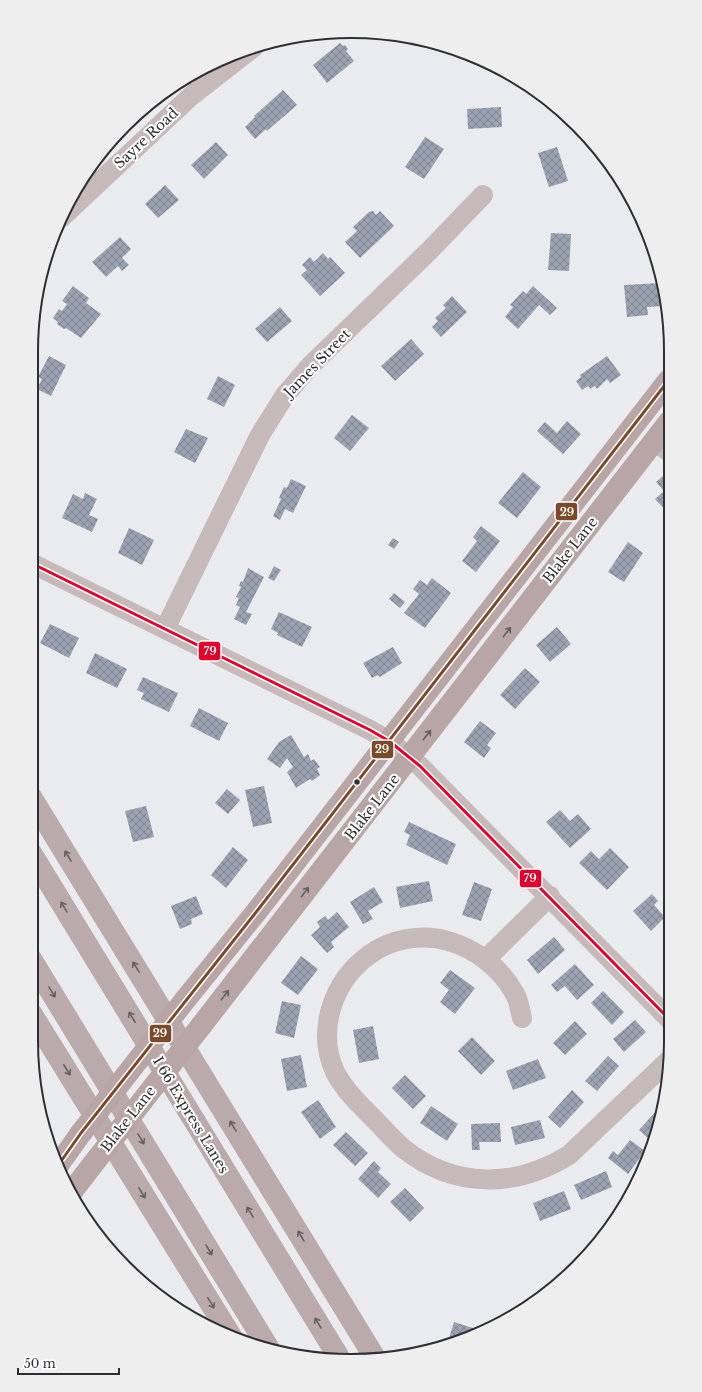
<svg xmlns="http://www.w3.org/2000/svg" width="702" height="1392" font-family="'Libre Baskerville',serif">
	<style>
		.building { fill: url(#building-cross-hatch) }
		.lines { fill: none; stroke-linecap: round; stroke-linejoin: round }
		.minor { stroke: #c6b9b9; stroke-width: 20 }
		.major { stroke: #b8a6a7; stroke-width: 22 }
		.highway { stroke: #bbaaac; stroke-width: 22 }
		.major-bridge { stroke: #b8a6a7; stroke-width: 22 }
		.bus-1-casing { stroke: #fff; stroke-width: 6 }
		.bus-2-casing { stroke: #fff; stroke-width: 6 }
		.bus-1 { stroke: #7a4b2a; stroke-width: 3 }
		.bus-2 { stroke: #e4002b; stroke-width: 3 }
		.oneway { stroke: #655f61 }
		.oneway2 { stroke: #666063 }
		.bus-dot { fill: #2e2f32; stroke: #fff; stroke-width: 1.5 }
		.labels { text-anchor: middle; dominant-baseline: central; stroke-width: 4; stroke-linejoin: round; paint-order: stroke }
		.street-label { font-size: 14px; fill: #2e2f32; stroke: #fff }
		.rim { fill: none; stroke: #2e2f32; stroke-width: 2 }
		.line-badge { stroke: #fff; stroke-width: 1.5 }
		.badge-label { font-size: 11px; text-anchor: middle; font-weight: bold; fill: #fff }
	</style>
	<defs>
		<pattern id="building-cross-hatch" width="8" height="8" patternUnits="userSpaceOnUse"><rect width="8" height="8" fill="#9ba2b2"/><path d="M0 0l8 8M0 8l8-8" fill="none" stroke="#7f8491"/></pattern>
	</defs>
	<rect width="100%" height="100%" fill="#e9ebef"/>
	<g class="building">
		<path d="M340 43 343 46 345 45 348 49 346 51 354 61 327 83 313 65Z"/>
		<path d="M283 90 297 105 267 131 266 129 255 139 245 127 255 117 254 116Z"/>
		<path d="M501 107 502 127 468 129 467 109Z"/>
		<path d="M425 137 444 149 424 179 405 167Z"/>
		<path d="M216 142 228 155 204 179 191 165Z"/>
		<path d="M557 147 568 181 549 187 538 153Z"/>
		<path d="M165 185 179 200 158 218 145 204Z"/>
		<path d="M373 211 376 215 380 211 394 226 360 258 345 242 357 231 353 227 369 212Z"/>
		<path d="M551 233 571 234 569 271 548 270Z"/>
		<path d="M120 237 131 249 122 258 129 265 122 271 118 266 106 277 92 262Z"/>
		<path d="M323 253 328 259 330 257 345 273 320 296 301 275 307 270 302 265 310 257 314 262Z"/>
		<path d="M661 283 664 306 647 307 648 315 627 317 624 285Z"/>
		<path d="M73 286 89 298 86 303 101 314 81 338 66 328 64 329 57 324 58 322 53 318 59 309 62 311 67 304 62 301Z"/>
		<path d="M533 286 557 308 550 315 539 305 518 329 505 317 513 307 510 305 523 291 526 294Z"/>
		<path d="M452 296 467 312 441 337 432 327 438 321 435 318 446 308 443 305Z"/>
		<path d="M280 307 292 321 267 342 255 329Z"/>
		<path d="M411 339 424 354 395 381 381 366Z"/>
		<path d="M49 356 66 365 51 396 37 389 42 379 38 377Z"/>
		<path d="M607 356 621 375 610 383 607 379 597 389 595 386 590 389 588 386 582 390 576 381 581 377 580 375Z"/>
		<path d="M218 376 235 385 224 407 207 399Z"/>
		<path d="M352 415 369 428 350 451 334 438Z"/>
		<path d="M567 421 581 434 563 454 537 431 545 422 557 433Z"/>
		<path d="M186 429 208 438 195 463 174 452Z"/>
		<path d="M669 471V508L666 511 655 499 664 491 656 482Z"/>
		<path d="M523 472 541 487 517 518 498 503Z"/>
		<path d="M291 479 306 486 293 513 285 509 280 520 273 516 281 499 279 498 284 487 287 488Z"/>
		<path d="M85 493 97 499 89 515 98 519 92 532 62 518 73 494 83 499Z"/>
		<path d="M481 526 500 541 476 572 462 561 477 541 473 537Z"/>
		<path d="M129 528 154 540 142 565 118 553Z"/>
		<path d="M393 538 399 542 394 549 388 545Z"/>
		<path d="M628 542 643 553 624 582 608 572Z"/>
		<path d="M274 566 281 570 274 581 268 578Z"/>
		<path d="M248 568 264 577 246 612 252 614 246 625 234 619 240 607 236 605 239 598 236 597 241 587 239 586 241 581 243 582Z"/>
		<path d="M432 578 451 593 425 628 404 613 419 594 413 589 420 580 427 585Z"/>
		<path d="M394 593 405 602 400 608 389 599Z"/>
		<path d="M279 612 312 627 302 647 277 635 278 633 271 629Z"/>
		<path d="M50 624 79 638 69 658 40 643Z"/>
		<path d="M557 627 571 644 550 662 536 645Z"/>
		<path d="M393 647 402 663 380 677 378 675 372 678 363 663Z"/>
		<path d="M95 653 127 669 117 688 86 673Z"/>
		<path d="M525 668 540 682 515 709 500 695Z"/>
		<path d="M143 677 178 693 169 712 141 699 144 693 137 690Z"/>
		<path d="M199 708 228 723 219 741 190 726Z"/>
		<path d="M480 721 496 733 487 745 491 748 484 758 464 742Z"/>
		<path d="M291 735 304 757 308 754 311 761 314 759 320 767 317 769 320 775 312 781 310 779 296 788 287 772 293 767 287 758 280 768 267 759 279 742Z"/>
		<path d="M264 786 272 823 253 827 245 790Z"/>
		<path d="M227 789 240 800 228 814 215 803Z"/>
		<path d="M146 806 154 837 133 842 125 811Z"/>
		<path d="M560 810 570 821 578 814 591 829 570 848 546 822Z"/>
		<path d="M409 822 456 844 447 865 406 845 410 835 404 832Z"/>
		<path d="M233 847 248 860 226 888 211 875Z"/>
		<path d="M610 848 629 867 607 890 579 863 591 851 599 859Z"/>
		<path d="M429 881 433 901 400 908 396 887Z"/>
		<path d="M474 882 492 889 481 921 462 915Z"/>
		<path d="M374 887 383 902 368 911 373 919 363 924 350 902Z"/>
		<path d="M652 894 658 901 654 905 665 917 651 931 633 911Z"/>
		<path d="M196 896 203 914 191 919 192 924 180 929 171 906Z"/>
		<path d="M337 912 349 927 331 942 334 947 327 953 311 935 320 927 317 922 325 916 328 920Z"/>
		<path d="M554 937 565 950 538 974 527 960Z"/>
		<path d="M301 956 318 969 298 995 281 983Z"/>
		<path d="M575 964 594 985 577 1000 565 986 557 992 551 985Z"/>
		<path d="M450 970 475 988 455 1014 440 1002 449 990 440 983Z"/>
		<path d="M603 991 624 1012 612 1025 591 1003Z"/>
		<path d="M282 1001 301 1005 294 1038 275 1033Z"/>
		<path d="M635 1020 646 1032 624 1052 613 1039Z"/>
		<path d="M575 1021 587 1034 565 1055 553 1043Z"/>
		<path d="M373 1026 379 1059 359 1063 353 1030Z"/>
		<path d="M472 1037 495 1061 481 1075 458 1051Z"/>
		<path d="M301 1055 307 1087 287 1091 281 1059Z"/>
		<path d="M608 1056 619 1066 597 1091 585 1081Z"/>
		<path d="M538 1059 546 1078 513 1090 506 1071Z"/>
		<path d="M405 1075 426 1096 413 1109 392 1088Z"/>
		<path d="M572 1090 584 1102 560 1128 548 1117Z"/>
		<path d="M318 1100 336 1127 320 1139 301 1112Z"/>
		<path d="M431 1106 458 1124 447 1141 420 1123Z"/>
		<path d="M658 1109 662 1113 660 1124 652 1142 639 1130Z"/>
		<path d="M540 1120 545 1138 515 1145 511 1127Z"/>
		<path d="M500 1123 501 1142H479L480 1150H472L471 1124Z"/>
		<path d="M346 1132 368 1153 355 1166 333 1145Z"/>
		<path d="M630 1140 645 1151 628 1174 608 1158 613 1151 618 1155Z"/>
		<path d="M374 1161 381 1168 378 1172 391 1184 378 1198 358 1179Z"/>
		<path d="M606 1171 612 1187 581 1200 574 1185Z"/>
		<path d="M405 1188 424 1208 410 1222 390 1202Z"/>
		<path d="M564 1191 571 1209 540 1221 533 1203Z"/>
		<path d="M454 1322 479 1330V1332L448 1342Z"/>
	</g>
	<g class="lines">
		<g class="minor">
			<path d="M61 218 191 96 254 47"/>
			<path d="M654 441 669 452"/>
			<path d="M31 563 370 730 389 741 420 766 670 1020"/>
			<path d="M165 629 260 435 285 395 310 366 430 250 483 195"/>
			<path d="M486 959 550 896"/>
			<path d="M522 1018C520 1010 519 1001 515 994 501 968 476 949 448 941 422 933 390 939 369 955 333 981 316 1030 335 1072 345 1091 361 1106 376 1121 385 1130 394 1141 404 1149 455 1189 516 1188 569 1155L670 1059"/>
		</g>
		<g class="major">
			<path d="M185 1000 257 911 668 381"/>
			<path d="M201 1026 669 422"/>
			<path d="M59 1164 81 1133"/>
			<path d="M73 1190 97 1159"/>
		</g>
		<g class="highway">
			<path d="M31 797 375 1358"/>
			<path d="M31 853 338 1356"/>
			<path d="M31 959 269 1349"/>
			<path d="M31 1013 232 1338"/>
		</g>
		<g class="major-bridge">
			<path d="M81 1133 185 1000"/>
			<path d="M97 1159 201 1026"/>
		</g>
		<g class="bus-1-casing">
			<path id="bus-1" d="M59 1164 81 1133 257 911 668 381"/>
		</g>
		<g class="bus-2-casing">
			<path id="bus-2" d="M31 563 370 730 389 741 420 766 670 1020"/>
		</g>
		<use href="#bus-1" class="bus-1"/>
		<use href="#bus-2" class="bus-2"/>
	</g>
	<defs><path id="oneway-shaft" d="M-6 0H5M1.5-3L5.5 0L1.5 3" fill="none" stroke-width="1.6" stroke-linecap="round" stroke-linejoin="round"/></defs>
	<g class="oneway">
		<use href="#oneway-shaft" transform="translate(507 632) rotate(-52)"/>
		<use href="#oneway-shaft" transform="translate(427 735) rotate(-52)"/>
		<use href="#oneway-shaft" transform="translate(305 892) rotate(-52)"/>
		<use href="#oneway-shaft" transform="translate(225 995) rotate(-52)"/>
	</g>
	<g class="oneway2">
		<use href="#oneway-shaft" transform="translate(68 856) rotate(-122)"/>
		<use href="#oneway-shaft" transform="translate(64 907) rotate(-121)"/>
		<use href="#oneway-shaft" transform="translate(136 967) rotate(-122)"/>
		<use href="#oneway-shaft" transform="translate(52 992) rotate(58)"/>
		<use href="#oneway-shaft" transform="translate(132 1017) rotate(-121)"/>
		<use href="#oneway-shaft" transform="translate(67 1070) rotate(58)"/>
		<use href="#oneway-shaft" transform="translate(233 1126) rotate(-121)"/>
		<use href="#oneway-shaft" transform="translate(141 1139) rotate(59)"/>
		<use href="#oneway-shaft" transform="translate(142 1193) rotate(58)"/>
		<use href="#oneway-shaft" transform="translate(250 1212) rotate(-121)"/>
		<use href="#oneway-shaft" transform="translate(301 1236) rotate(-121)"/>
		<use href="#oneway-shaft" transform="translate(209 1250) rotate(59)"/>
		<use href="#oneway-shaft" transform="translate(211 1303) rotate(58)"/>
		<use href="#oneway-shaft" transform="translate(318 1323) rotate(-121)"/>
	</g>
	<circle class="bus-dot" cx="357" cy="782" r="3.5"/>
	<g class="labels">
		<g class="street-label">
			<text transform="translate(146 138) rotate(-43)">Sayre Road</text>
			<text transform="translate(317 363) rotate(-46)">James Street</text>
			<text transform="translate(570 550) rotate(-52)">Blake Lane</text>
			<text transform="translate(372 807) rotate(-52)">Blake Lane</text>
			<text transform="translate(191 1115) rotate(59)">I 66 Express Lanes</text>
			<text transform="translate(128 1119) rotate(-52)">Blake Lane</text>
		</g>
	</g>
	<path d="M0 0H702V1392H0ZM351 38H351A313 313 0 0 1 664 351V1041A313 313 0 0 1 351 1354H351A313 313 0 0 1 38 1041V351A313 313 0 0 1 351 38Z" fill="#eeeeef" fill-rule="evenodd"/>
	<path class="rim" d="M351 38H351A313 313 0 0 1 664 351V1041A313 313 0 0 1 351 1354H351A313 313 0 0 1 38 1041V351A313 313 0 0 1 351 38Z"/>
	<g class="line-badge">
		<rect x="555" y="502" width="23" height="19" rx="4" fill="#7a4b2a"/>
		<rect x="198" y="641" width="23" height="20" rx="4" fill="#e4002b"/>
		<rect x="371" y="740" width="23" height="19" rx="4" fill="#7a4b2a"/>
		<rect x="519" y="869" width="23" height="19" rx="4" fill="#e4002b"/>
		<rect x="149" y="1024" width="23" height="19" rx="4" fill="#7a4b2a"/>
	</g>
	<g class="badge-label">
		<text x="567" y="516">29</text>
		<text x="210" y="655">79</text>
		<text x="382" y="753">29</text>
		<text x="530" y="882">79</text>
		<text x="160" y="1037">29</text>
	</g>
	<path d="M18 1368v6h101v-6" fill="none" stroke="#2e2f32" stroke-width="2"/>
	<text x="24" y="1368" font-size="12" fill="#2e2f32" stroke="#ffffff" stroke-width="3" paint-order="stroke">50 m</text>
</svg>
